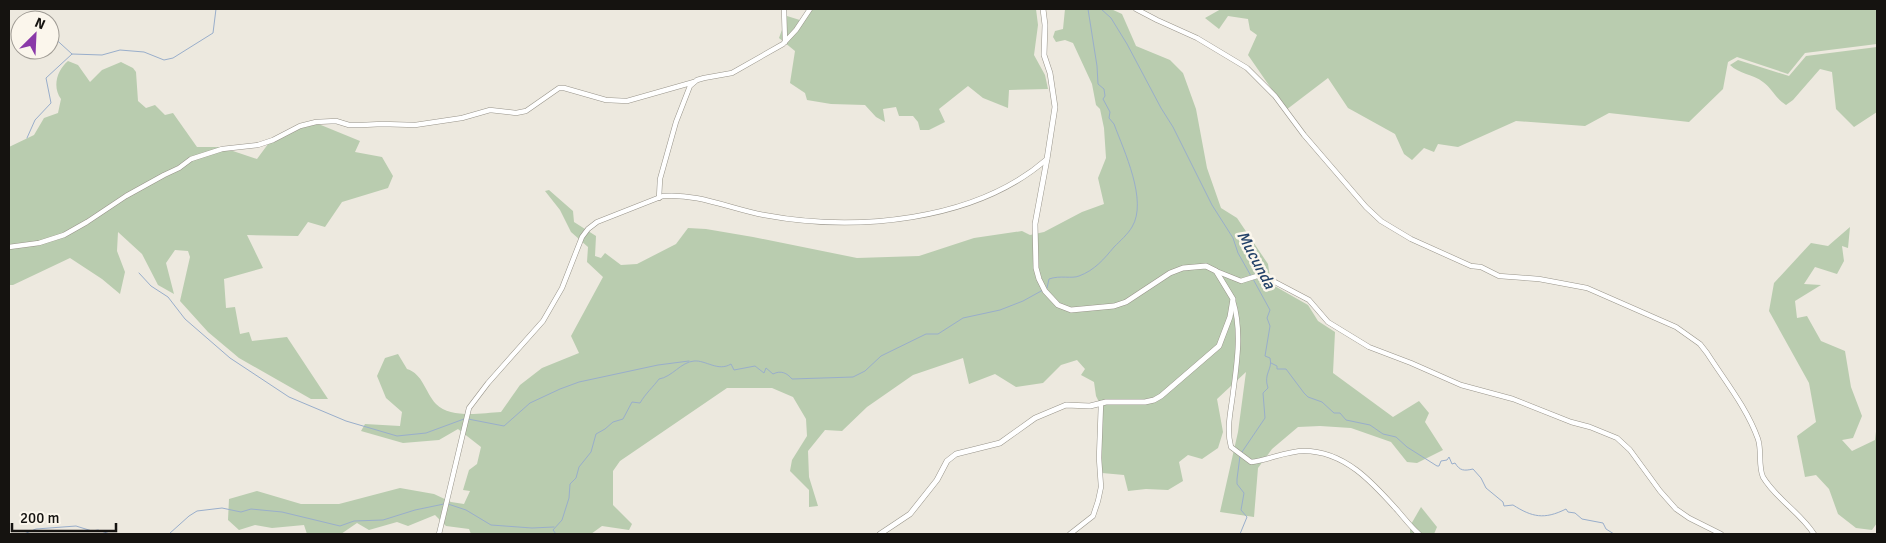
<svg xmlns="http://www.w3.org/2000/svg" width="1886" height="543" font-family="Signika,sans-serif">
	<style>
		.green { fill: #b9ccaf }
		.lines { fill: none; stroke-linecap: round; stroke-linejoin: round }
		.stream { stroke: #99aecb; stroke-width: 1 }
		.minor-casing { stroke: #98948a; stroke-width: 5.5 }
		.major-casing { stroke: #98948a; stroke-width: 6 }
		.minor { stroke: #fff; stroke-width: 4.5 }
		.major { stroke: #fff; stroke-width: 5 }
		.labels { text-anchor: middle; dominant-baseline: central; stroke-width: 5; stroke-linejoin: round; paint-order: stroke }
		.water-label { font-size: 16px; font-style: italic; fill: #214067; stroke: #fbf6ec }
	</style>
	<rect width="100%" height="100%" fill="#ede9df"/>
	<g class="green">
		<path d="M813 9H1036L1038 25 1034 55 1045 75 1048 89 1009 90 1008 108 983 98 968 86 939 109 945 122 929 130H920L918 122 913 116H899L896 107 883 109 885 122 876 117 865 105 831 104 807 100 805 93 790 83 795 51 779 38 787 16 803 21Z"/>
		<path d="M1065 9H1111L1122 14 1136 46 1170 60 1183 73 1196 109 1207 168 1221 208 1237 218 1268 264 1271 284 1308 305 1318 321 1335 332 1333 373 1393 417 1419 401 1429 413 1425 422 1443 450 1417 463 1407 462 1391 442 1351 428 1320 426 1298 427 1272 449 1258 468 1254 517 1220 512 1238 432 1246 372 1217 399 1223 432 1218 448 1202 459 1188 455 1179 462 1183 481 1168 490 1146 489 1128 491 1124 475 1102 473 1100 404 1096 396 1094 382 1081 375 1085 369 1077 360 1061 365 1043 383 1016 387 995 374 969 384 963 358 913 375 867 407 842 431 825 430 808 451 809 477 818 506 809 507V490L790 471 792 460 807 436 806 419 793 397 772 388H727L620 461 613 471V505L632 524 629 530 602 526 591 534H471L469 529 446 526 435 515 408 526 397 522 369 530 357 523 341 534H307L304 525 272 528 255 525 239 530 228 520 229 499 257 491 301 504H339L400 488 434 494 451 502 464 504 470 491 463 490 469 470 477 464 481 447 458 429 439 440 403 443 361 431 365 424 400 426 402 412 386 398 377 376 385 358 398 354 407 369C423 374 425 392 436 404 451 419 482 413 501 412L520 385 542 368 579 353 571 336 603 277 587 262 588 247 571 232 560 210 545 191 549 190 573 211 574 222 596 236 595 256 601 258 605 253 621 265 637 264 676 244 688 228 706 229 753 237 857 258 919 256 974 238 1022 231 1030 235 1044 232 1082 212 1104 204 1098 178 1106 158 1104 128 1100 109 1096 105 1092 84 1073 43 1065 40 1056 42 1053 37 1055 31 1063 29Z"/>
		<path d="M1221 9H1877V44L1805 53 1788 74 1737 57 1728 62 1723 89 1689 122 1609 113 1585 126 1516 121 1458 147 1438 144 1434 152 1424 148 1412 160 1404 154 1395 134 1348 108 1328 78 1286 110 1248 55 1257 35 1250 30 1248 19 1228 16 1219 29 1205 18Z"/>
		<path d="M1877 47V112L1854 127 1836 109 1832 72 1820 69 1793 100 1786 105C1774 97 1772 88 1763 82 1753 74 1739 74 1730 65L1738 60 1789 76 1806 56Z"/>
		<path d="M68 61 78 65 90 82 102 70 121 62 133 68 136 72 138 101 146 108 155 105 165 115 173 113 197 147H221L257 159 271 140 298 125 316 123 360 141 355 152 382 157 393 176 388 188 342 202 325 227 308 222 298 236 247 235 263 268 224 279 226 308 235 307 240 334 249 332 252 341 287 337 328 399H311L239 358 208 332 180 301 190 257 188 251 175 250 166 263 174 294 158 285 142 254 118 232 117 251 125 272 120 294 102 279 70 258 13 285H9V147L34 135 44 118 58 113 61 99C52 87 57 70 68 61Z"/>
		<path d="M1850 227 1848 248 1842 246 1844 261 1837 274 1815 267 1804 284 1821 285 1795 301 1797 318 1807 316 1821 341 1845 351 1851 387 1862 416 1853 438 1842 440 1852 451 1875 440 1877 423V523L1872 530 1856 528 1838 514 1829 489 1816 475 1805 477 1797 436 1816 422 1809 383 1769 311 1774 283 1811 243 1828 246Z"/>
		<path d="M1421 507 1437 527 1434 534H1410V526Z"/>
	</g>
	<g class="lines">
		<g class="stream">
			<path d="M1101 9 1111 18 1127 44 1161 108 1173 127 1212 205 1233 238 1238 253 1251 276"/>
			<path d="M50 34 72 54"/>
			<path d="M27 138 35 120 51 103 46 78 72 54 102 55 120 50 144 52 164 60 173 58 213 33 216 9"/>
			<path d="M139 273 151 286 168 297 185 319 230 358 289 397 346 421 397 436 426 433 464 419"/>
			<path d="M1047 288 1049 279C1060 275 1072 279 1079 276 1095 270 1104 259 1114 247 1120 241 1128 234 1132 227 1148 201 1124 151 1114 124L1109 118 1110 112 1103 99 1105 96 1104 89 1098 84 1097 66 1088 9"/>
			<path d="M1271 363 1277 366V369H1286L1304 393 1308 397 1322 402 1334 413H1340L1346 420 1370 425 1383 434 1396 437 1407 447 1437 466H1439L1441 461 1447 460 1449 457 1452 464 1455 463C1460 471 1464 471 1473 469L1481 478 1486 488 1503 502 1504 506 1513 505C1532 517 1544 520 1566 509L1568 512 1575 513 1582 519 1603 523 1606 529 1614 534"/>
			<path d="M468 419 504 426 530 403 560 389 579 382 658 365 689 361"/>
			<path d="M1242 452 1265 418 1263 393 1268 388C1263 373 1273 370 1270 358L1265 356 1270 326 1267 318 1270 310 1253 279"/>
			<path d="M448 504 466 510 491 525 532 528 554 527"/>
			<path d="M24 534 36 529 76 526 92 531 98 530 110 534"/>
			<path d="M169 534 189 516 197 511 222 508 241 512 251 509 282 512 340 526 354 521 383 520 415 510 444 504"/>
			<path d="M556 534 553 530 562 520 569 498 570 484 576 478 579 467 591 452 596 434 605 429 613 422 623 419 632 402 640 403C646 393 653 387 659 379 672 377 681 362 694 361 706 360 718 372 731 364L734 370 755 366 764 373 766 368 773 374C781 370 787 373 792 379L853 377 865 371 881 356 926 334H938L963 318 1000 310 1023 301 1043 290"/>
			<path d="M1240 534 1247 517 1241 510 1244 493 1237 484V479L1240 456"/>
		</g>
		<g class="minor-casing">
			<g id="minor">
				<path d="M784 9 785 42"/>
				<path d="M1136 9 1157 20 1197 38 1247 68 1275 96 1304 135 1366 207 1381 221 1411 239 1471 266 1481 267 1499 276 1539 279 1587 288 1676 327 1700 344 1707 353C1725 381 1747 408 1758 439 1762 451 1758 466 1763 477 1776 499 1800 512 1814 534"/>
				<path d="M659 198 660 179 676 122 690 86 697 80 704 78 732 73 783 44 796 30 810 9"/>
				<path d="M9 247 39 243 64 235 87 222 126 196 164 175 179 168 191 159 222 149 258 145 273 140 300 126 316 122 336 121 349 125H362L382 124 415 125 462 118 490 110 516 113 526 111 559 88H564L606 100 627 101 694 82"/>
				<path d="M1216 271 1241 281 1257 276 1271 280 1309 300 1328 322 1369 347 1411 363 1461 385 1513 399 1571 422 1590 427 1617 438 1630 450 1660 491 1676 509 1689 518 1721 534"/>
				<path d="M1233 301C1242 330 1237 363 1233 393 1231 411 1226 428 1231 447L1251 462C1269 460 1286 451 1304 451 1345 451 1373 483 1398 511 1405 519 1411 527 1419 534"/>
				<path d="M439 534 469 408 488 383 543 321 562 288 582 237 588 229 597 222 663 196C698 193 731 209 764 215 855 232 975 222 1047 159"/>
				<path d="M1070 534 1093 516 1098 501 1101 487 1099 458 1101 403"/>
			</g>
		</g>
		<g class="major-casing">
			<path id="major" d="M880 534 910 514 937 480 947 461 956 454 1000 443 1035 418 1066 405 1090 406 1106 402H1145L1154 400 1161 396 1219 346 1230 317 1233 299 1216 271 1206 266 1183 268 1170 273 1126 302 1114 306 1071 310 1058 305 1045 291 1039 279 1036 268 1035 224 1047 159 1055 107 1050 73 1044 55 1045 25 1043 9"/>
		</g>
		<use href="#minor" class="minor"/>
		<use href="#major" class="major"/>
	</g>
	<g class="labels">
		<g class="water-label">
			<text transform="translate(1256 260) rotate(62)">Mucunda</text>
		</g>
	</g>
	<rect width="1886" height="543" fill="none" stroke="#151310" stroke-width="20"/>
	<g transform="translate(35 35) rotate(24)"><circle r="24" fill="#fbf6ec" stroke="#9f9b94"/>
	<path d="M0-4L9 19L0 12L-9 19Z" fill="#8a39a8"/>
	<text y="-8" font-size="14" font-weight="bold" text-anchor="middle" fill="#151310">N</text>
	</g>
	<path d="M12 523v8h104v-8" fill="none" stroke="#151310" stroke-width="2.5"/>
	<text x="20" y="523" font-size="15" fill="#151310" stroke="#fbf6ec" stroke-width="4" paint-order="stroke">200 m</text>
</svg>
